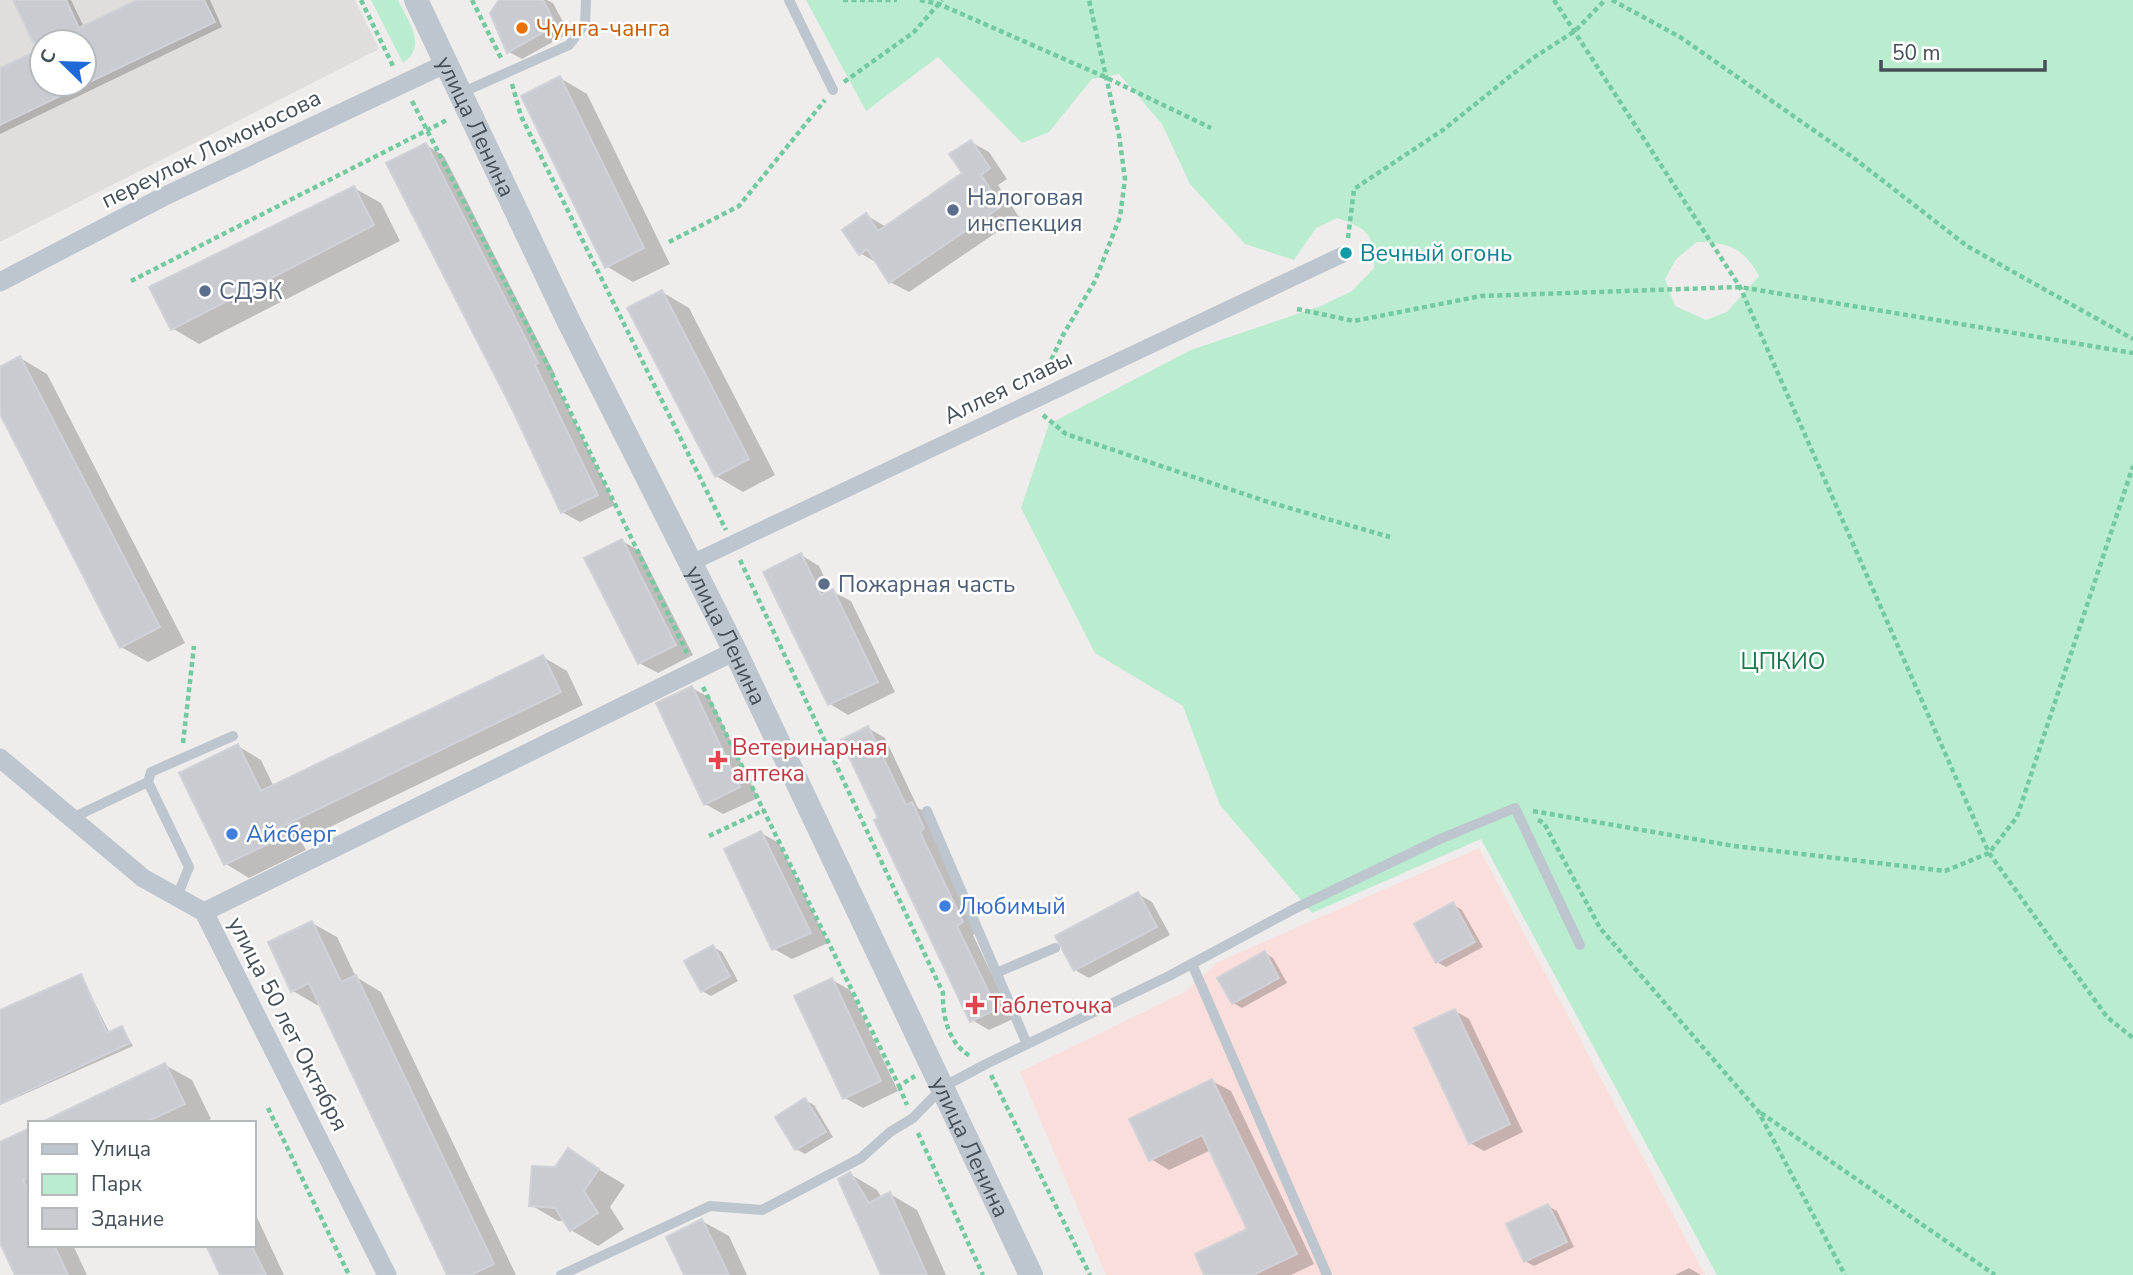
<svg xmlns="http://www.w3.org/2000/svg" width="2133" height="1275" font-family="'Nunito Sans',sans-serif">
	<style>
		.education { fill: #e0dddd; fill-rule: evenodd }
		.medical { fill: #f9dedb }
		.green { fill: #baeccf; fill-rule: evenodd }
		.shadow { fill: #0003; fill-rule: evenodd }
		.building { fill: #c9cbd1; stroke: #d0d2d8; stroke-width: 2 }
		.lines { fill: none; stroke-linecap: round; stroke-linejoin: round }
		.path { stroke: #73c9a1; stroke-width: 4.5; stroke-dasharray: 5 3.5; stroke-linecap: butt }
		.service { stroke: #bdc6ce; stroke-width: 10 }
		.pedestrian { stroke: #bdc6ce; stroke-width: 16 }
		.minor { stroke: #bdc6ce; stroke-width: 19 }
		.tertiary { stroke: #bdc6ce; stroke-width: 24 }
		.food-dot { fill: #e8710a; stroke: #fff; stroke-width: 2.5 }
		.service-dot { fill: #5c6f8a; stroke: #fff; stroke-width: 2.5 }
		.culture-dot { fill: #0f9aa8; stroke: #fff; stroke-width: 2.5 }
		.health-dot { fill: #e0444e; stroke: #fff; stroke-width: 2.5 }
		.shop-dot { fill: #3f7fe0; stroke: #fff; stroke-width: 2.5 }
		.labels { text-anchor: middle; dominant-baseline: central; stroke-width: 5; stroke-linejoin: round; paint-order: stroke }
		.food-label { font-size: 23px; fill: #c56008; stroke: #fff; text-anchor: start }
		.street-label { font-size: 23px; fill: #454f58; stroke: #fff }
		.service-label { font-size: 23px; fill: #4e5e75; stroke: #fff; text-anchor: start }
		.culture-label { font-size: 23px; fill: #0d838f; stroke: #fff; text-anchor: start }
		.park-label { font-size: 23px; fill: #19774a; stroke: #fff }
		.health-label { font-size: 23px; fill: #be3a42; stroke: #fff; text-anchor: start }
		.shop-label { font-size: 23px; fill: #366cbe; stroke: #fff; text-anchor: start }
	</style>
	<rect width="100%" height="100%" fill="#efecec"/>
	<path class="education" d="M0 0H355L379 49 0 242ZM42 42H84V84H42Z"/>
	<path class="medical" d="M1479 848 1705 1275H1106L1020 1072 1185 992 1218 962Z"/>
	<g class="green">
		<path d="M371 0H398C408 21 428 46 403 63Z"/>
		<path d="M806 0H2133V1275H1717L1481 839 1312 913 1220 805 1183 706 1095 653 1021 508 1049 424 1191 350 1321 306 1352 291 1374 268C1375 235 1369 229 1337 218L1316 228 1294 260 1245 244 1190 184 1162 124 1119 74 1092 79 1049 132 1022 143 938 57 866 111ZM1697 242C1729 243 1743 247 1759 276L1727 312 1706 320 1675 306 1665 279 1676 259Z"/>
	</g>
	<g class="shadow">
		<path d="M15 0H71L84 27 142 0H210L222 27 0 134V70L40 51ZM42 42H84V84H42Z"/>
		<path d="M501 0H547L553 3 569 33 522 59 509 52Z"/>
		<path d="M560 78 587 94 670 264 633 282 606 266Z"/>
		<path d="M971 142 989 152 1007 179 998 185 1019 217 909 292 890 282 879 264 860 253 866 215 886 227 965 174Z"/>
		<path d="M426 145 444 156 555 374 552 375 615 505 580 522 562 512 514 411Z"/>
		<path d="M354 188 381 203 400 241 199 344 172 328Z"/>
		<path d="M662 292 689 308 775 475 743 492 716 476Z"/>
		<path d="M20 358 47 374 185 643 148 662 121 647 0 410V369Z"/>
		<path d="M622 541 640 551 693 655 658 673 639 663Z"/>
		<path d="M801 555 819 566 831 591 851 601 895 692 848 715 830 704Z"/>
		<path d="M543 657 567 671 583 705 301 841 306 850 249 878 226 864 238 746 261 760 274 787Z"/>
		<path d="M692 688 710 698 758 798 723 814 705 804Z"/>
		<path d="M868 728 885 738 918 808 929 814 979 932 973 935 1013 1019 989 1030 972 1020 880 819Z"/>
		<path d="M761 833 779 843 828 943 792 959 774 949Z"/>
		<path d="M1138 894 1152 902 1170 935 1089 978 1075 970Z"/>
		<path d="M1453 904 1462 910 1483 947 1446 967 1437 962Z"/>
		<path d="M312 923 337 937 356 977 381 992 516 1275H449L321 1004 317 1005 293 991Z"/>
		<path d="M713 947 722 952 738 981 711 996 702 991Z"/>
		<path d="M1265 953 1273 958 1287 983 1242 1008 1233 1003Z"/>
		<path d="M81 975 110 1034 122 1028 133 1046 0 1105V1012Z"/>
		<path d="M832 980 850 990 898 1091 863 1108 845 1098Z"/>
		<path d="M1455 1011 1469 1019 1523 1132 1484 1151 1470 1143Z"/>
		<path d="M165 1065 192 1080 211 1119 203 1123H44Z"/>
		<path d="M1212 1081 1231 1091 1314 1264 1291 1275H1206L1249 1230 1211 1150 1169 1170 1151 1159Z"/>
		<path d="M805 1100 814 1105 833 1137 805 1154 796 1149Z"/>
		<path d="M30 1129V1245H73L87 1275H17L0 1239V1144Z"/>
		<path d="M568 1151 625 1185 610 1207 624 1229 598 1246 571 1230 565 1221H558L531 1205Z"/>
		<path d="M850 1174 877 1190 882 1198 890 1194 917 1210 946 1275H883Z"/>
		<path d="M1548 1206 1557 1211 1574 1247 1534 1266 1525 1261Z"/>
		<path d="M254 1211 284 1275H222L208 1245H254Z"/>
		<path d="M702 1221 729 1236 747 1275H686Z"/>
		<path d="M1689 1268 1701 1275H1675Z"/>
	</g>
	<g class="building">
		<path d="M13 0H66L79 28 137 0H204L215 22 0 125V68L42 48V84H84V42H33Z"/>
		<path d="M499 0H543L556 25 507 53 490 13Z"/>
		<path d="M560 76 644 248 605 268 521 96Z"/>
		<path d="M971 140 990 168 981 175 1002 206 889 283 867 249 859 255 842 230 866 213 878 231 962 173 949 154Z"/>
		<path d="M426 143 538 363 535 365 598 495 561 513 513 411 386 163Z"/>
		<path d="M354 186 374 225 171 330 149 287Z"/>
		<path d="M662 290 749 459 715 477 627 308Z"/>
		<path d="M20 356 160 627 120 648 0 414V367Z"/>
		<path d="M622 539 676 645 638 664 584 558Z"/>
		<path d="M801 553 821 595 833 589 878 682 828 705 763 572Z"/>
		<path d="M543 655 561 692 279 828 283 837 224 865 179 773 238 744 261 791Z"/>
		<path d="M692 686 740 787 704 805 656 703Z"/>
		<path d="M868 726 906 805 912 802 924 828 920 832 963 922 957 926 997 1009 970 1022 874 820 878 818 841 740Z"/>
		<path d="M761 831 811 933 772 950 724 849Z"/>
		<path d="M1138 892 1157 927 1074 971 1055 936Z"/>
		<path d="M1453 902 1475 942 1436 963 1414 924Z"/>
		<path d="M312 921 341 982 356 975 494 1264 471 1275H447L309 983 291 992 268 942Z"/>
		<path d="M713 945 730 976 701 992 684 961Z"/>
		<path d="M1265 951 1279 978 1232 1004 1217 978Z"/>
		<path d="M81 974 107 1033 122 1026 130 1043 0 1104V1010Z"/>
		<path d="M832 978 881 1081 843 1099 794 996Z"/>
		<path d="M1455 1009 1510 1124 1469 1144 1414 1028Z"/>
		<path d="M165 1063 185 1104 144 1123H40Z"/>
		<path d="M1212 1079 1297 1254 1253 1275H1204L1195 1254 1247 1229 1202 1135 1149 1161 1129 1119Z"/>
		<path d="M805 1098 826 1132 795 1150 775 1117Z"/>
		<path d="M30 1128V1177L23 1180 30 1194V1245H54L68 1275H15L0 1243V1142Z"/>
		<path d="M568 1148 599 1169 584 1191 598 1213 570 1231 555 1208 529 1206 532 1166 555 1167Z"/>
		<path d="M850 1172 869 1203 890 1192 927 1275H881L838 1179Z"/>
		<path d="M1548 1204 1567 1242 1524 1262 1506 1224Z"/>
		<path d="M702 1219 729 1275H684L666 1237Z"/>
		<path d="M206 1245H251L266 1275H220Z"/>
	</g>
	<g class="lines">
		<g class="path">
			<path d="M361 0 394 68"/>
			<path d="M472 0 502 60"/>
			<path d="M843 0H897"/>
			<path d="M920 0 939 4 1105 77 1211 128"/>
			<path d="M1554 0 1740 287 1989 853 2107 1017 2133 1038"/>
			<path d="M1612 0 1680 37 1855 159 1967 246 2133 339"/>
			<path d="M844 82 914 32 942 0"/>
			<path d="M512 84 521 116 726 530"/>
			<path d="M412 101 552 374 687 653"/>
			<path d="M1348 238 1354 189 1443 130 1533 58 1575 31 1605 0"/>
			<path d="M669 242 739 206 825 100"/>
			<path d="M131 281 449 119"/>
			<path d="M1297 309 1354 321 1481 296 1740 287 2133 353"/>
			<path d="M1044 375 1063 335 1095 281 1120 217 1125 179 1119 135 1089 0"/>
			<path d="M1043 415 1066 434 1265 501 1390 537"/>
			<path d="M740 560 943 993C942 1016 949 1044 970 1056"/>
			<path d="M703 687 899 1086 915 1076"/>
			<path d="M183 743 194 646"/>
			<path d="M1533 811 1734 846 1945 871 1989 853 2017 817 2133 466"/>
			<path d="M1538 820 1544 823 1600 928 1758 1111 1845 1275"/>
			<path d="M709 836 764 810"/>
			<path d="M991 1075 1090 1275"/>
			<path d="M899 1086 907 1105"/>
			<path d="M268 1108 349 1275"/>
			<path d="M1761 1113 1995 1275"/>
			<path d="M918 1133 983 1275"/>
		</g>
		<g class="service">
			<path d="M789 0 833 90"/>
			<path d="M461 93 569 45 585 24 586 0"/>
			<path d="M927 811 1027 1044"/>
			<path d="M72 818 148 782"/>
			<path d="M177 897 189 867 148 782 151 772 233 736"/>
			<path d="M1192 964 1327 1275"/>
			<path d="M996 973 1055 948"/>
			<path d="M561 1275 710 1206 762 1210 861 1158 890 1132 913 1118 943 1087 986 1064 1169 976 1294 909 1440 839 1515 808 1580 945"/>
		</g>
		<path class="pedestrian" d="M689 564 1346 253"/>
		<g class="minor">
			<path d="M0 282 163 197 445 64"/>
			<path d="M0 758 143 878 204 912 387 1275"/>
			<path d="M204 912 735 651"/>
		</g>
		<path class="tertiary" id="s1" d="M416 0 568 320 735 651 1031 1275"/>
	</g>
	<circle class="food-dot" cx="522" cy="28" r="7"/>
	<g class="service-dot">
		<circle cx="953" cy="210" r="7"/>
		<circle cx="205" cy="291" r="7"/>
		<circle cx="824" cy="584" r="7"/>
	</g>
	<circle class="culture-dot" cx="1346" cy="253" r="7"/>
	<g class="health-dot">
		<path d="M714.5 749.5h7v7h7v7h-7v7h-7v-7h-7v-7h7z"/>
		<path d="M971.5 994.5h7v7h7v7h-7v7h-7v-7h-7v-7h7z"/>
	</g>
	<g class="shop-dot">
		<circle cx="232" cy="834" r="7"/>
		<circle cx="945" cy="906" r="7"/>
	</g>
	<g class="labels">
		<g class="food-label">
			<text x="536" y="28">Чунга-чанга</text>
		</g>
		<g class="street-label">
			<text stroke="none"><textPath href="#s1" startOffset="140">улица Ленина</textPath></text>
			<text transform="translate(211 149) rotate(-26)">переулок Ломоносова</text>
			<text transform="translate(1008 387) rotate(-26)">Аллея славы</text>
			<text stroke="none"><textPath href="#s1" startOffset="707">улица Ленина</textPath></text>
			<text transform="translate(288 1024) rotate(63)">улица 50 лет Октября</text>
			<text stroke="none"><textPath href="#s1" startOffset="1274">улица Ленина</textPath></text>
		</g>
		<g class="service-label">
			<text x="967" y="197">Налоговая<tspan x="967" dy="26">инспекция</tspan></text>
			<text x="219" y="291">СДЭК</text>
			<text x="838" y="584">Пожарная часть</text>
		</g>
		<g class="culture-label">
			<text x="1360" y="253">Вечный огонь</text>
		</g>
		<g class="park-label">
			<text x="1783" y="661">ЦПКИО</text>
		</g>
		<g class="health-label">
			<text x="732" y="747">Ветеринарная<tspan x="732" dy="26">аптека</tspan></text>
			<text x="989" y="1005">Таблеточка</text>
		</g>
		<g class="shop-label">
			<text x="246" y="834">Айсберг</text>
			<text x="959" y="906">Любимый</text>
		</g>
	</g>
	<rect x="28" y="1121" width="228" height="126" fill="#ffffff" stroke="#b5b9bc" stroke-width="2"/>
	<rect x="42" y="1144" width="35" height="10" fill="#bdc6ce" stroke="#b5b9bc" stroke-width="2"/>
	<text x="91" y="1156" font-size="21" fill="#454f58">Улица</text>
	<rect x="42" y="1174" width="35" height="21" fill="#baeccf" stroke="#b5b9bc" stroke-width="2"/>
	<text x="91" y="1191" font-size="21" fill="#454f58">Парк</text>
	<rect x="42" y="1208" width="35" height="21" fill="#c9cbd1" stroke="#b5b9bc" stroke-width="2"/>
	<text x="91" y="1226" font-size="21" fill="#454f58">Здание</text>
	<g transform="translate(63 63) rotate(293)"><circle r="33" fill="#ffffff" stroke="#b5b9bc" stroke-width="2"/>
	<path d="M0-5L12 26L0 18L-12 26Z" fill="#1e6ad6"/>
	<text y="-10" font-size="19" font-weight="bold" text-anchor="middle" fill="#454f58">С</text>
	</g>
	<path d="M1881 60v10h164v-10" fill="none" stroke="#454f58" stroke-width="3.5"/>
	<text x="1892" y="60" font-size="21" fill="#454f58" stroke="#ffffff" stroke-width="5" paint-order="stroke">50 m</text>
</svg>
